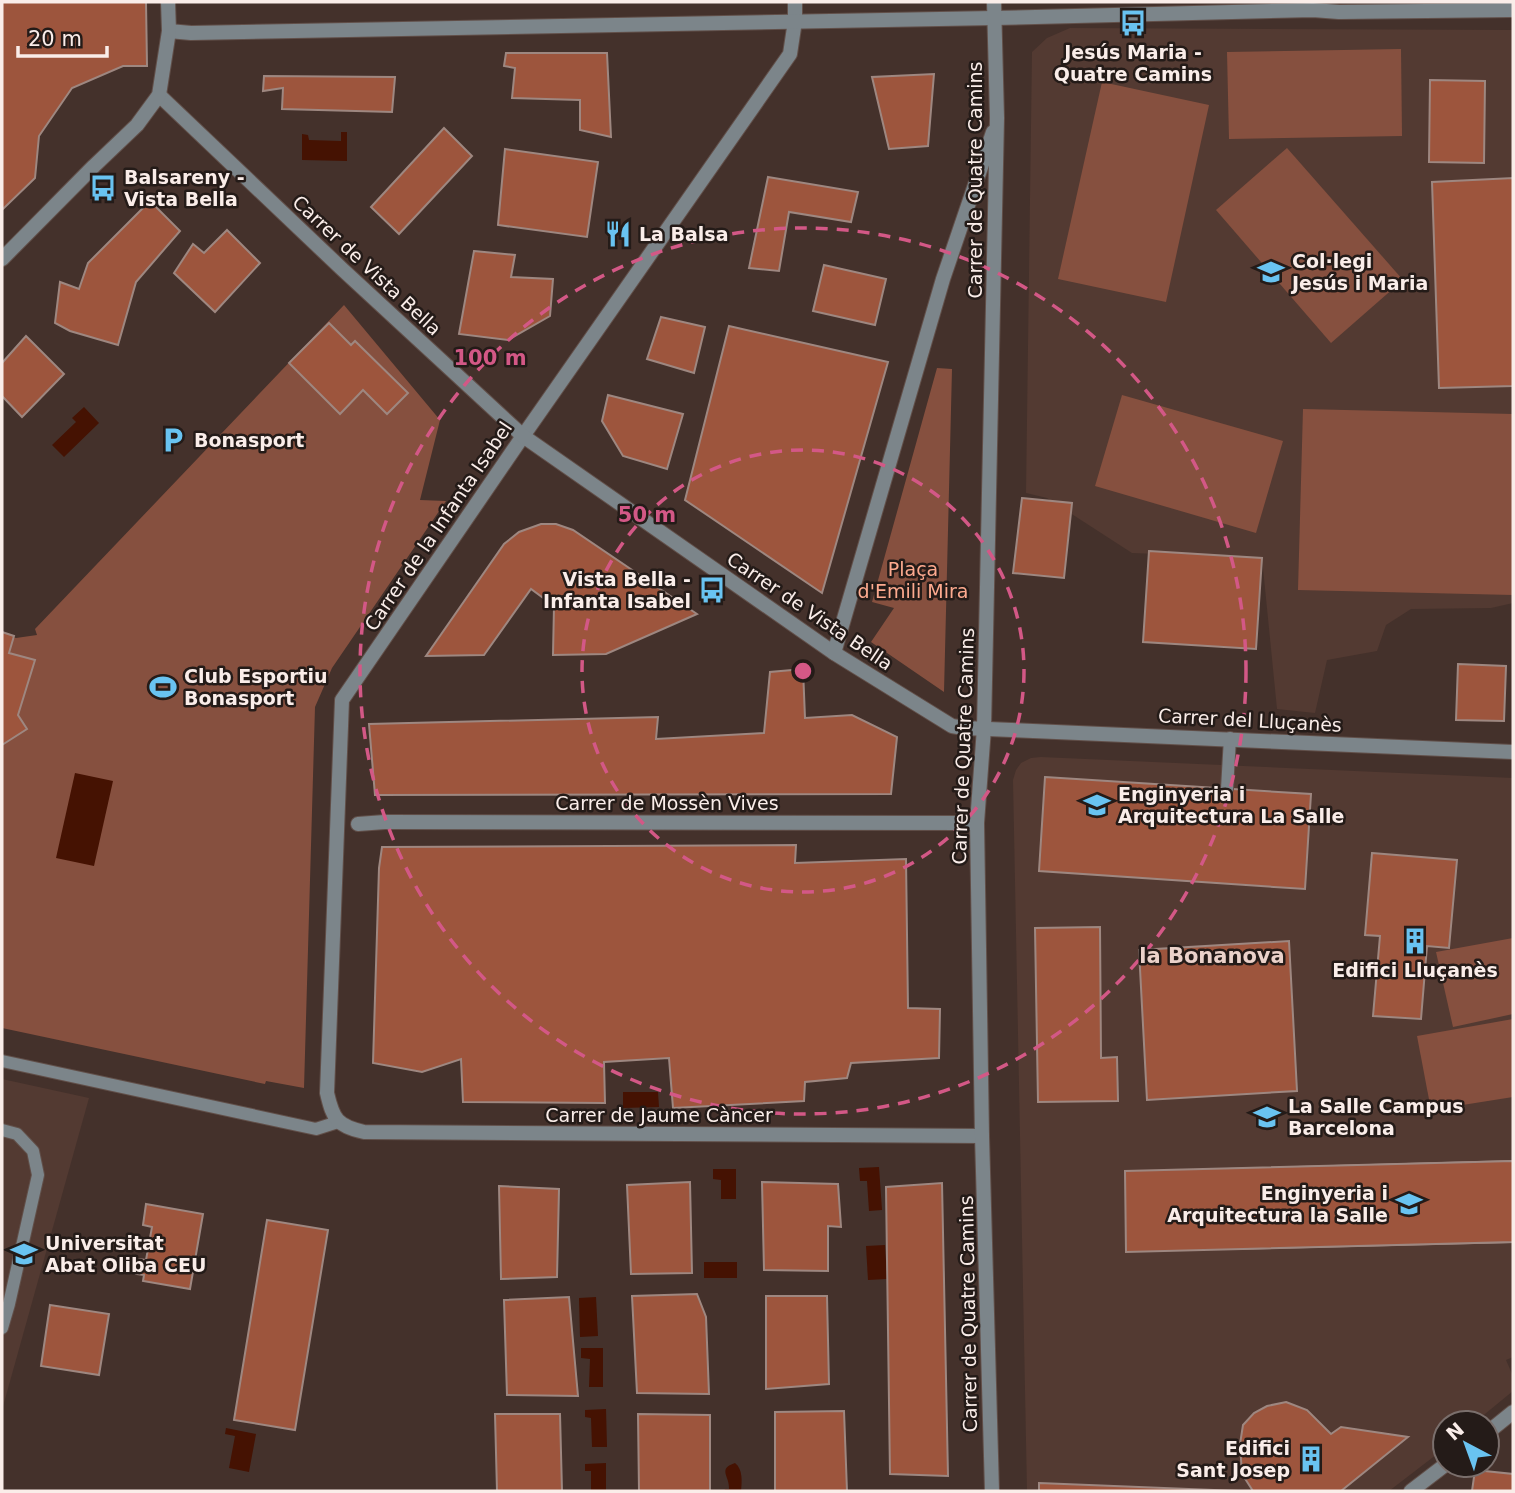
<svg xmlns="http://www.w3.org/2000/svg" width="1515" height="1493" font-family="'DejaVu Sans',sans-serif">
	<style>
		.built { fill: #533a32 }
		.green { fill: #86503f }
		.water { fill: #451202 }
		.building { fill: #9d553d; stroke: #9e8780; stroke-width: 2 }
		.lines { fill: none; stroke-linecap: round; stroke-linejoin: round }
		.service-casing { stroke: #614f49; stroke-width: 14 }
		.pedestrian-casing { stroke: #614f49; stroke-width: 16 }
		.minor-casing { stroke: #614f49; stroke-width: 16 }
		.service { stroke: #7c858a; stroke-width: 12 }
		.pedestrian { stroke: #7c858a; stroke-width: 14 }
		.minor { stroke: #7c858a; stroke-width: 14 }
		.ring { fill: none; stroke: #d35886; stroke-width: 3.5; stroke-dasharray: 12 9 }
		.labels { text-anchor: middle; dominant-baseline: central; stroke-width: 5; stroke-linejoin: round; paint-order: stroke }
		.poi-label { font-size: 19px; font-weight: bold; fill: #faede9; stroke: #241b18; text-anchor: start }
		.street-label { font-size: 19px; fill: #faede9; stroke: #241b18 }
		.park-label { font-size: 19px; fill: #fdaa8f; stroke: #241b18 }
		.neighbourhood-label { font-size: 21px; font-weight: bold; fill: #ebd2ca; stroke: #241b18 }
		.centre { fill: #d35886; stroke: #241b18; stroke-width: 3.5 }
		.ring-label { font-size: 21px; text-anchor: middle; font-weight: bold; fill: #d35886; stroke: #241b18; stroke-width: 5; stroke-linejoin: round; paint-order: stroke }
	</style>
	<rect width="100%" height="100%" fill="#44312b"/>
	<g class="built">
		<path d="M1070 28 1513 30V603L1491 608 1411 609 1386 625 1377 651 1327 660 1315 713 1277 709 1262 558 1132 553 1047 498 1026 493 1032 52 1047 38Z"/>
		<path d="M1041 757 1513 778V1357L1506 1360 1513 1376V1391L1474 1423H1445V1448L1389 1491H1027L1013 780 1016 770 1021 763 1031 758Z"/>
		<path d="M2 1079 89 1098 2 1410Z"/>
	</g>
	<g class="green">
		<path d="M1401 49 1402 136 1229 139 1227 52Z"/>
		<path d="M1102 82 1209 105 1166 302 1058 279Z"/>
		<path d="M1287 148 1403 280 1331 343 1216 210Z"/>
		<path d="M344 305 440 420 420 500 446 501 332 668 315 707 304 1088 266 1081 265 1084 2 1028V634L16 638 37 635 35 629Z"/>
		<path d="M937 368 952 369 944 692 871 642 894 608 872 602Z"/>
		<path d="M1122 395 1283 441 1256 533 1095 486Z"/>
		<path d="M1303 409 1513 414V595L1298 590Z"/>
		<path d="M1513 938V1014L1453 1027 1436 952Z"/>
		<path d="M1513 1019V1097L1431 1110 1417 1036Z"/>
	</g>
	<g class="water">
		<path d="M341 132H347V161L302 160V134L308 135 309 140 341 141Z"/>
		<path d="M84 407 99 423 64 457 52 445 76 422 72 418Z"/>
		<path d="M75 773 113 781 94 866 56 858Z"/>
		<path d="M623 1092H658L659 1107 623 1108Z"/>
		<path d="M879 1167 882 1210 869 1211 867 1181H860L859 1168Z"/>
		<path d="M713 1169H736V1199H721V1180L713 1179Z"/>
		<path d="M885 1245 887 1279 868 1280 866 1246Z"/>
		<rect x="704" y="1262" width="33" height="16"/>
		<path d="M596 1297 598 1336 580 1337 579 1298Z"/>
		<path d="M581 1348H603V1387H589L590 1359 581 1358Z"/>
		<path d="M606 1409 607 1447H592L591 1418 585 1417V1410Z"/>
		<path d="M226 1428 256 1434 249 1472 229 1468 235 1436 225 1434Z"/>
		<path d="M606 1463V1491H591V1471H585V1464Z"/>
		<path d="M735 1463C743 1469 742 1482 741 1491H724L725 1489H729C730 1476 717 1469 735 1463Z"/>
	</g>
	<g class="building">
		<path d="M2 2H146L147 66H123L72 88 39 136 35 178 2 210Z"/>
		<path d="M506 53H607L611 137 580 130V100L512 98 515 68 504 66Z"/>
		<path d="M934 74 928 146 889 149 872 77Z"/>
		<path d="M264 76 395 77 392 112 282 109 283 88 263 91Z"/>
		<path d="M1430 80 1485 81 1484 163 1429 162Z"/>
		<path d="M444 128 472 156 399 234 371 207Z"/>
		<path d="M505 149 598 162 587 237 498 225Z"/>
		<path d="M768 177 858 192 851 222 789 212 779 271 749 268Z"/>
		<path d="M1513 178V386L1439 388 1432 182Z"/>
		<path d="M150 201 180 231 136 282 118 345 70 331 55 323 60 282 79 289 88 263Z"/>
		<path d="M227 230 260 263 215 312 174 273 193 244 204 253Z"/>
		<path d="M474 251 515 255 511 277 553 279 550 316 508 340 459 334Z"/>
		<path d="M824 265 886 279 875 325 813 311Z"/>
		<path d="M661 317 705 327 694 373 647 359Z"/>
		<path d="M329 323 351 345 355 341 408 393 387 414 363 390 340 414 289 363Z"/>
		<path d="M729 326 888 362 822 593 685 500Z"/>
		<path d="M26 336 64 374 22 417 2 396V363Z"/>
		<path d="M608 395 683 414 667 469 623 456 602 421Z"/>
		<path d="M1022 498 1072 503 1064 578 1013 573Z"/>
		<path d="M541 524H556L573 530 697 614 606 654 553 655 554 606 531 589 484 655 426 656 504 544 519 532Z"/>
		<path d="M1149 551 1262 558 1256 649 1143 642Z"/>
		<path d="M2 632 14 636 9 653 35 660 18 715 27 729 2 745Z"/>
		<path d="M1458 664 1506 666 1504 721 1456 720Z"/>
		<path d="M803 669 805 718 852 715 897 737 891 794 375 795 369 724 658 717 656 739 764 733 770 672Z"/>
		<path d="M1045 777 1311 794 1305 889 1039 871Z"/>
		<path d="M796 845 795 863 906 859 908 1008 940 1009 939 1058 851 1063 847 1078 805 1082 804 1101 673 1108 669 1058 604 1062 605 1103 463 1102 461 1059 422 1072 373 1063 379 868 382 847Z"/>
		<path d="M1372 853 1457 860 1449 948 1427 946 1421 1019 1373 1016 1380 936 1365 935Z"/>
		<path d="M1100 927 1101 1058 1117 1057 1118 1101 1038 1102 1035 928Z"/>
		<path d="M1289 941 1297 1091 1147 1100 1139 950Z"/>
		<path d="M1513 1161V1242L1230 1249 1228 1169Z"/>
		<path d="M1513 1161V1242L1126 1252 1125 1171Z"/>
		<path d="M690 1182 692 1273 631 1274 627 1185Z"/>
		<path d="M762 1182 838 1184 841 1227 828 1226V1271L764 1270Z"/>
		<path d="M942 1183 948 1476 890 1474 886 1187Z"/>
		<path d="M499 1186 559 1189 557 1277 501 1279Z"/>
		<path d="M146 1204 203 1214 190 1289 143 1281 144 1275 136 1274 139 1259 146 1260 152 1227 143 1225Z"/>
		<path d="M267 1220 328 1230 295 1430 234 1420Z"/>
		<path d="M697 1294 706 1317 709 1394 637 1393 632 1296Z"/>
		<path d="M766 1296H827L829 1384 766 1389Z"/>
		<path d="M569 1297 578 1396 507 1395 504 1300Z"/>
		<path d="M50 1305 109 1314 99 1375 41 1366Z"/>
		<path d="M1286 1402 1307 1410 1331 1434 1341 1427 1408 1437 1341 1491H1253L1242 1474 1240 1444 1243 1425 1254 1413 1267 1406Z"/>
		<path d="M844 1411 847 1491H775V1412Z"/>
		<path d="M495 1414H560L562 1491H497Z"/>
		<path d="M638 1414 710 1415V1491H639Z"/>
		<path d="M1475 1470 1513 1474V1491H1472Z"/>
		<path d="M1039 1483 1239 1491H1039Z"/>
	</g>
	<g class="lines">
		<g class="service-casing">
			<g id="service">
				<path d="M1227 789 1230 738"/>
				<path d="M2 1061 316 1129 338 1122"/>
				<path d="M2 1130 17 1134 33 1151 38 1175 9 1304 2 1328"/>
			</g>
		</g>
		<g class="pedestrian-casing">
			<path id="pedestrian" d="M358 824 385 822"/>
		</g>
		<g class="minor-casing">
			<g id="minor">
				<path d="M795 2V21L790 54 523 436 342 700 327 1093C333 1119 337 1126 364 1132L982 1136"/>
				<path d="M169 31 191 33 994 18 1313 10 1339 12 1513 10"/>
				<path d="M159 95 342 269 523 436 834 653 952 726 964 728 1513 752"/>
				<path d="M2 259 94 166 137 125 159 95 169 31 168 2"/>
				<path d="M834 653 943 279 993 132"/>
				<path d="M385 822 977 823"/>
				<path d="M1487 1433 1513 1412"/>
				<path d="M992 1491 982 1136 977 823 984 728 997 118 994 2"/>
				<path d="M1411 1491 1445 1465"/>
			</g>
		</g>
		<use href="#service" class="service"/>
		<use href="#pedestrian" class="pedestrian"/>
		<use href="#minor" class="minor"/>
	</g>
	<g class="ring">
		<circle cx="803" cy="671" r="221"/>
		<circle cx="803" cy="671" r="443"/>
	</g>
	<defs>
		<g id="bus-bare" transform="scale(2.1)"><path d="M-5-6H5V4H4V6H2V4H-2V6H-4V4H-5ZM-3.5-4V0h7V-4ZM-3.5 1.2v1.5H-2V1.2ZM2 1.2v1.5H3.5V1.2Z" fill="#69c3f1" stroke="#241b18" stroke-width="2.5" paint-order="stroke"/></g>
		<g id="restaurant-bare" transform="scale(2.1)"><path d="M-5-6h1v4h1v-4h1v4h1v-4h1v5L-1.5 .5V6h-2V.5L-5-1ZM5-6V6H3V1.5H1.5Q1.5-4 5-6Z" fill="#69c3f1" stroke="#241b18" stroke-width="2.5" paint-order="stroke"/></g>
		<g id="school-bare" transform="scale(2.1)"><path d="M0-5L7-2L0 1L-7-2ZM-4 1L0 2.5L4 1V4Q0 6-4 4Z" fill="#69c3f1" stroke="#241b18" stroke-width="2.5" paint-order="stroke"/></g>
		<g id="parking-bare" transform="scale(2.1)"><path d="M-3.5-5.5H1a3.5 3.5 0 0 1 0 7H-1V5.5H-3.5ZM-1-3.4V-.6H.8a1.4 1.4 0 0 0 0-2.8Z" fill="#69c3f1" stroke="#241b18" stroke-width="2.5" paint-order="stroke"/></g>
		<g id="stadium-bare" transform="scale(2.1)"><path d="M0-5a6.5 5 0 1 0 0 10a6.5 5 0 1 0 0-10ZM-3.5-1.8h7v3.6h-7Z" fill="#69c3f1" stroke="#241b18" stroke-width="2.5" paint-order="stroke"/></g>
		<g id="university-bare" transform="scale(2.1)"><path d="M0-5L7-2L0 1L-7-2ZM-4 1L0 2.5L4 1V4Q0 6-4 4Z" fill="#69c3f1" stroke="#241b18" stroke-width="2.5" paint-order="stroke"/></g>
		<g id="building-bare" transform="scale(2.1)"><path d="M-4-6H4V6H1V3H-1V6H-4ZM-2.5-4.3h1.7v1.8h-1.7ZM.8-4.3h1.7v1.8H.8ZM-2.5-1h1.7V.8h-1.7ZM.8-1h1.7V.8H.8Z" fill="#69c3f1" stroke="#241b18" stroke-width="2.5" paint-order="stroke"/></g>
	</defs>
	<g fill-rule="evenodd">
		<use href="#bus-bare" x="1133" y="23"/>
		<use href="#bus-bare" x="103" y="188"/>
		<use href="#restaurant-bare" x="618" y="234"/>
		<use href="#school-bare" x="1271" y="272"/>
		<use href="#parking-bare" x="173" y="440"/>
		<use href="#bus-bare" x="712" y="590"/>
		<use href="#stadium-bare" x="163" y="687"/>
		<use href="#university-bare" x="1097" y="805"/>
		<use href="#building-bare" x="1415" y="941"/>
		<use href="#university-bare" x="1267" y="1117"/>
		<use href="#university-bare" x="1409" y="1204"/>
		<use href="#university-bare" x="24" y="1254"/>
		<use href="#building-bare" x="1311" y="1459"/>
	</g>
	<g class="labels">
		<g class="poi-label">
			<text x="1133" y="52" text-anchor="middle">Jesús Maria -<tspan x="1133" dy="22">Quatre Camins</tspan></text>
			<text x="124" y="177">Balsareny -<tspan x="124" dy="22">Vista Bella</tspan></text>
			<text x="639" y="234">La Balsa</text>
			<text x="1292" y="261">Col·legi<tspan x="1292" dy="22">Jesús i Maria</tspan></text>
			<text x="194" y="440">Bonasport</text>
			<text x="691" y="579" text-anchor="end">Vista Bella -<tspan x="691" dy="22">Infanta Isabel</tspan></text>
			<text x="184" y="676">Club Esportiu<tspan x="184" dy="22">Bonasport</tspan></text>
			<text x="1118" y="794">Enginyeria i<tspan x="1118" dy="22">Arquitectura La Salle</tspan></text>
			<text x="1415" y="970" text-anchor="middle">Edifici Lluçanès</text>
			<text x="1288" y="1106">La Salle Campus<tspan x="1288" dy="22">Barcelona</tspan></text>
			<text x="1388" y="1193" text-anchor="end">Enginyeria i<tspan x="1388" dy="22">Arquitectura la Salle</tspan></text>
			<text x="45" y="1243">Universitat<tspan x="45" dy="22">Abat Oliba CEU</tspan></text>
			<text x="1290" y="1448" text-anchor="end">Edifici<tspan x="1290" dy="22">Sant Josep</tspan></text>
		</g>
		<g class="street-label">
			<text transform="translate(975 180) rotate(-90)">Carrer de Quatre Camins</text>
			<text transform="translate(367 265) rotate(43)">Carrer de Vista Bella</text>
			<text transform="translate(438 526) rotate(-56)">Carrer de la Infanta Isabel</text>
			<text transform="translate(810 611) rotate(34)">Carrer de Vista Bella</text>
			<text transform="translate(1250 720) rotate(3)">Carrer del Lluçanès</text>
			<text transform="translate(963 746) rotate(-88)">Carrer de Quatre Camins</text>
			<text x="667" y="803">Carrer de Mossèn Vives</text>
			<text x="659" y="1115">Carrer de Jaume Càncer</text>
			<text transform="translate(968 1314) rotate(-91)">Carrer de Quatre Camins</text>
		</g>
		<g class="park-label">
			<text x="913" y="569">Plaça<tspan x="913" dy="22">d'Emili Mira</tspan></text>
		</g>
		<g class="neighbourhood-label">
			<text x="1212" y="956">la Bonanova</text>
		</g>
	</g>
	<circle cx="803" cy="671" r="10" class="centre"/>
	<g class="ring-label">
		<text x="490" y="365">100 m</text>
		<text x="647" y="522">50 m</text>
	</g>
	<rect width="1515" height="1493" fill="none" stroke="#faede9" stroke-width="7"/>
	<g transform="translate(1466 1444) rotate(319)"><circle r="33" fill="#241b18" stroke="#7a6f6c" stroke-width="2"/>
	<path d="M0-5L12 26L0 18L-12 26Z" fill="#69c3f1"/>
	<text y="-10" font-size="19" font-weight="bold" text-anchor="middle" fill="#faede9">N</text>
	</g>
	<path d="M18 46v10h89v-10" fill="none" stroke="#faede9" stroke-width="3.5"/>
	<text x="28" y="46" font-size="21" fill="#faede9" stroke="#241b18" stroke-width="5" paint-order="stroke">20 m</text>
</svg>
